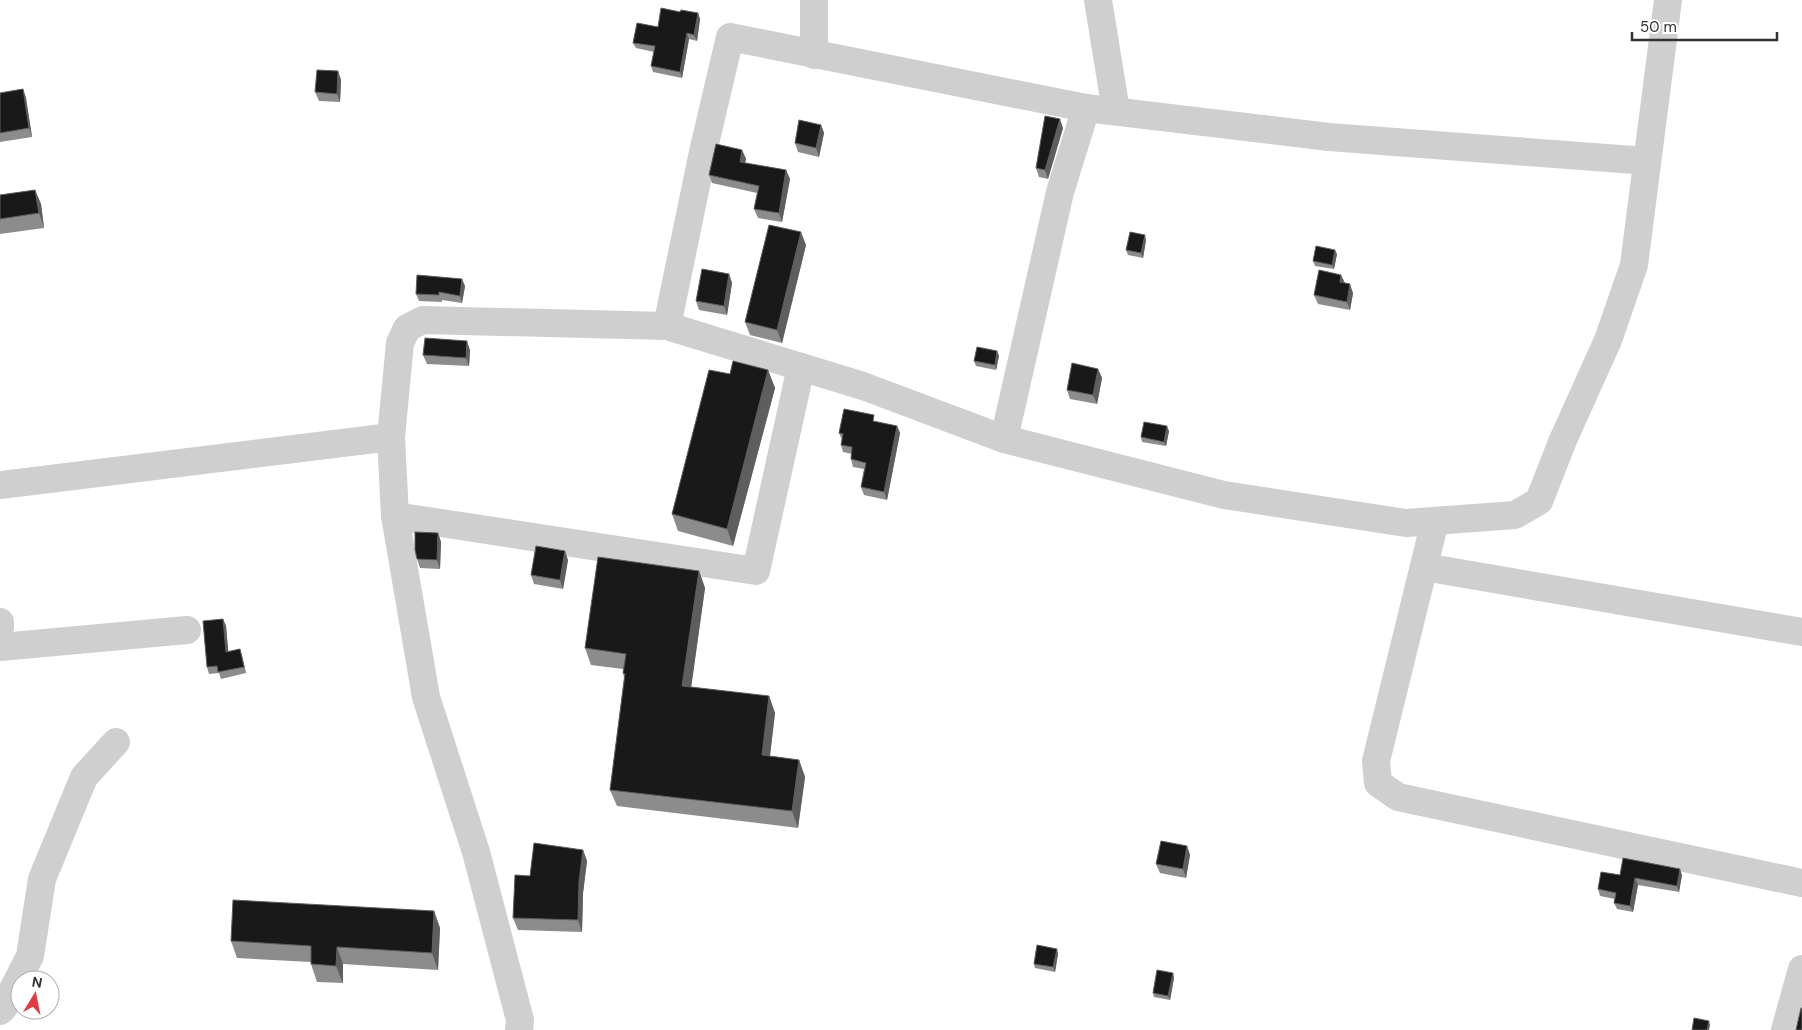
<svg xmlns="http://www.w3.org/2000/svg" width="1802" height="1030" font-family="'DM Sans',sans-serif">
	<style>
		.lines { fill: none; stroke-linecap: round; stroke-linejoin: round }
		.minor { stroke: #cfcfcf; stroke-width: 28 }
		.wall { fill: #8c8c8c }
		.shaded-wall { fill: #5e5e5e }
		.building { fill: #191919; stroke: #5e5e5e }
	</style>
	<rect width="100%" height="100%" fill="#fff"/>
	<g class="lines">
		<g class="minor">
			<path d="M1098 0 1116 111"/>
			<path d="M814 55V0"/>
			<path d="M1086 108 1329 137 1647 161"/>
			<path d="M1004 439 1060 192 1086 108 730 37 703 152 667 326 863 386 1004 439 1224 495 1406 523 1515 515 1539 501 1563 440 1608 340 1634 265 1668 0"/>
			<path d="M0 485 391 437"/>
			<path d="M395 516 756 571 801 367"/>
			<path d="M1435 521 1376 761 1378 783 1398 797 1802 883"/>
			<path d="M1424 567 1802 632"/>
			<path d="M0 622V627"/>
			<path d="M0 647 187 630"/>
			<path d="M0 1011 4 1007 30 956 42 879 84 777 116 742"/>
			<path d="M519 1030 520 1020 476 852 426 697 395 516 391 437 400 343 407 328 423 320 667 326"/>
			<path d="M1785 1030 1802 969"/>
		</g>
	</g>
	<g class="wall">
		<path d="M680 12 698 13 700 19 697 41 689 39 682 78 653 72 651 66 654 52 636 48 633 43Z"/>
		<path d="M338 71 341 80 340 102 319 101 315 92Z"/>
		<path d="M23 89 26 98 32 137 0 142V93Z"/>
		<path d="M821 125 824 133 819 157 798 152 795 143Z"/>
		<path d="M1063 128 1048 179 1039 177 1036 168Z"/>
		<path d="M742 150 746 159 745 163 786 170 790 179 782 222 758 218 754 209 757 193 712 183 709 175Z"/>
		<path d="M35 190 41 204 44 228 0 234V195Z"/>
		<path d="M1146 240 1143 258 1128 255 1126 250Z"/>
		<path d="M806 245 782 343 750 335 745 322Z"/>
		<path d="M1337 254 1334 269 1315 266 1313 261Z"/>
		<path d="M729 274 732 283 727 315 699 310 696 301Z"/>
		<path d="M1344 283 1353 293 1350 310 1318 304 1314 295Z"/>
		<path d="M465 286 462 303 442 300V302L419 301 416 294Z"/>
		<path d="M470 350 469 366 427 364 423 355Z"/>
		<path d="M997 351 999 356 996 370 976 366 974 361Z"/>
		<path d="M1098 369 1102 378 1097 404 1070 399 1067 390Z"/>
		<path d="M768 370 775 388 733 546 678 531 672 514 730 374Z"/>
		<path d="M877 422 897 426 900 433 887 500 864 495 861 487 864 469 853 467 851 459 852 454 843 452 841 445 842 440 839 433Z"/>
		<path d="M1169 431 1166 446 1142 442 1141 437Z"/>
		<path d="M438 533 441 542 440 569 420 568 417 559Z"/>
		<path d="M568 560 563 589 534 584 531 575Z"/>
		<path d="M699 571 705 588 691 687 769 696 775 713 770 756 799 760 805 777 798 828 617 806 610 790 624 678 623 673V669L591 665 585 648Z"/>
		<path d="M223 619 226 626 228 652 240 649 242 656 246 673 221 679 219 673 209 674 207 667Z"/>
		<path d="M1187 846 1190 855 1186 878 1160 873 1156 864Z"/>
		<path d="M583 850 587 861 583 893 582 932 518 930 513 918 530 876Z"/>
		<path d="M1620 875H1682L1679 892 1638 885 1633 912 1617 909 1614 903 1615 899 1600 896 1598 889Z"/>
		<path d="M434 911 440 928 438 970 343 964V983L317 982 311 964V962L237 958 231 941Z"/>
		<path d="M1057 949 1058 954 1055 972 1035 968 1034 964Z"/>
		<path d="M1173 973 1174 978 1170 1000 1154 997 1153 993Z"/>
	</g>
	<g class="shaded-wall">
		<path d="M698 13 700 19 697 41 694 35Z"/>
		<path d="M687 33 689 39 682 78 680 72Z"/>
		<path d="M338 71 341 80 340 102 337 94Z"/>
		<path d="M23 89 26 98 32 137 29 128Z"/>
		<path d="M1060 119 1063 128 1048 179 1045 170Z"/>
		<path d="M821 125 824 133 819 157 816 148Z"/>
		<path d="M742 150 746 159 743 171 740 162Z"/>
		<path d="M786 170 790 179 782 222 779 213Z"/>
		<path d="M35 190 41 204 44 228 39 213Z"/>
		<path d="M801 232 806 245 782 343 777 330Z"/>
		<path d="M1145 235 1146 240 1143 258 1141 253Z"/>
		<path d="M1335 250 1337 254 1334 269 1332 265Z"/>
		<path d="M729 274 732 283 727 315 724 306Z"/>
		<path d="M1341 275 1345 283 1340 282Z"/>
		<path d="M462 279 465 286 462 303 460 296Z"/>
		<path d="M1350 284 1353 293 1350 310 1347 302Z"/>
		<path d="M467 341 470 350 469 366 466 358Z"/>
		<path d="M997 351 999 356 996 370 995 365Z"/>
		<path d="M1098 369 1102 378 1097 404 1093 395Z"/>
		<path d="M768 370 775 388 733 546 727 529Z"/>
		<path d="M897 426 900 433 887 500 884 492Z"/>
		<path d="M1167 426 1169 431 1166 446 1164 442Z"/>
		<path d="M438 533 441 542 440 569 437 560Z"/>
		<path d="M565 551 568 560 563 589 560 580Z"/>
		<path d="M699 571 705 588 689 703 682 686Z"/>
		<path d="M223 619 226 626 229 659 226 652Z"/>
		<path d="M240 649 242 656 246 673 244 667Z"/>
		<path d="M769 696 775 713 768 772 762 755Z"/>
		<path d="M799 760 805 777 798 828 792 811Z"/>
		<path d="M1187 846 1190 855 1186 878 1183 869Z"/>
		<path d="M583 850 587 861 583 893 582 932 578 920 579 881Z"/>
		<path d="M1680 869 1682 875 1679 892 1677 886Z"/>
		<path d="M1635 878 1638 885 1633 912 1630 906Z"/>
		<path d="M434 911 440 928 438 970 432 953Z"/>
		<path d="M337 947 343 964V983L336 966Z"/>
		<path d="M1057 949 1058 954 1055 972 1053 967Z"/>
		<path d="M1173 973 1174 978 1170 1000 1168 996Z"/>
		<path d="M1709 1021 1710 1025 1709 1030H1707Z"/>
	</g>
	<g class="building">
		<path d="M661 8 680 12 681 10 698 13 694 35 687 33 680 72 651 66 655 46 633 43 637 23 658 27Z"/>
		<path d="M317 70 338 71 337 94 315 92Z"/>
		<path d="M23 89 29 128 0 133V93Z"/>
		<path d="M1045 116 1060 119 1045 170 1036 168Z"/>
		<path d="M799 120 821 125 816 148 795 143Z"/>
		<path d="M716 144 742 150 740 162 786 170 779 213 754 209 759 186 709 175Z"/>
		<path d="M35 190 39 213 0 219V195Z"/>
		<path d="M769 225 801 232 777 330 745 322Z"/>
		<path d="M1130 232 1145 235 1141 253 1126 250Z"/>
		<path d="M1316 246 1335 250 1332 265 1313 261Z"/>
		<path d="M702 269 729 274 724 306 696 301Z"/>
		<path d="M1319 270 1341 275 1340 282 1350 284 1347 302 1314 295Z"/>
		<path d="M417 275 462 279 460 296 439 292V295L416 294Z"/>
		<path d="M425 338 467 341 466 358 423 355Z"/>
		<path d="M977 347 997 351 995 365 974 361Z"/>
		<path d="M733 361 768 370 727 529 672 514 709 370 730 374Z"/>
		<path d="M1072 363 1098 369 1093 395 1067 390Z"/>
		<path d="M844 409 874 415 873 421 897 426 884 492 861 487 866 463 851 459 852 447 841 445 843 434 839 433Z"/>
		<path d="M1144 422 1167 426 1164 442 1141 437Z"/>
		<path d="M415 532 438 533 437 560 417 559 415 550Z"/>
		<path d="M536 546 565 551 560 580 531 575Z"/>
		<path d="M598 557 699 571 682 686 769 696 762 755 799 760 792 811 610 790 625 674 623 673 626 654 585 648Z"/>
		<path d="M223 619 226 652 240 649 244 667 218 672 217 666 207 667 203 621Z"/>
		<path d="M1161 841 1187 846 1183 869 1156 864Z"/>
		<path d="M534 843 583 850 579 881 578 920 513 918 515 875 530 876Z"/>
		<path d="M1623 858 1680 869 1677 886 1635 878 1630 906 1614 903 1616 893 1598 889 1601 872 1620 875Z"/>
		<path d="M233 900 434 911 432 953 337 947 336 966 311 964V946L231 941Z"/>
		<path d="M1037 945 1057 949 1053 967 1034 964Z"/>
		<path d="M1157 970 1173 973 1168 996 1153 993Z"/>
		<path d="M1801 1008H1802V1030H1796Z"/>
		<path d="M1694 1018 1709 1021 1707 1030H1692Z"/>
	</g>
	<g transform="translate(35 995) rotate(10)"><circle r="24" fill="#ffffff" stroke="#adadad"/>
	<path d="M0-4L9 19L0 12L-9 19Z" fill="#e23b42"/>
	<text y="-8" font-size="14" font-weight="bold" text-anchor="middle" fill="#323232">N</text>
	</g>
	<path d="M1632 32v8h145v-8" fill="none" stroke="#323232" stroke-width="2.5"/>
	<text x="1640" y="32" font-size="15" fill="#323232" stroke="#ffffff" stroke-width="4" paint-order="stroke">50 m</text>
</svg>
